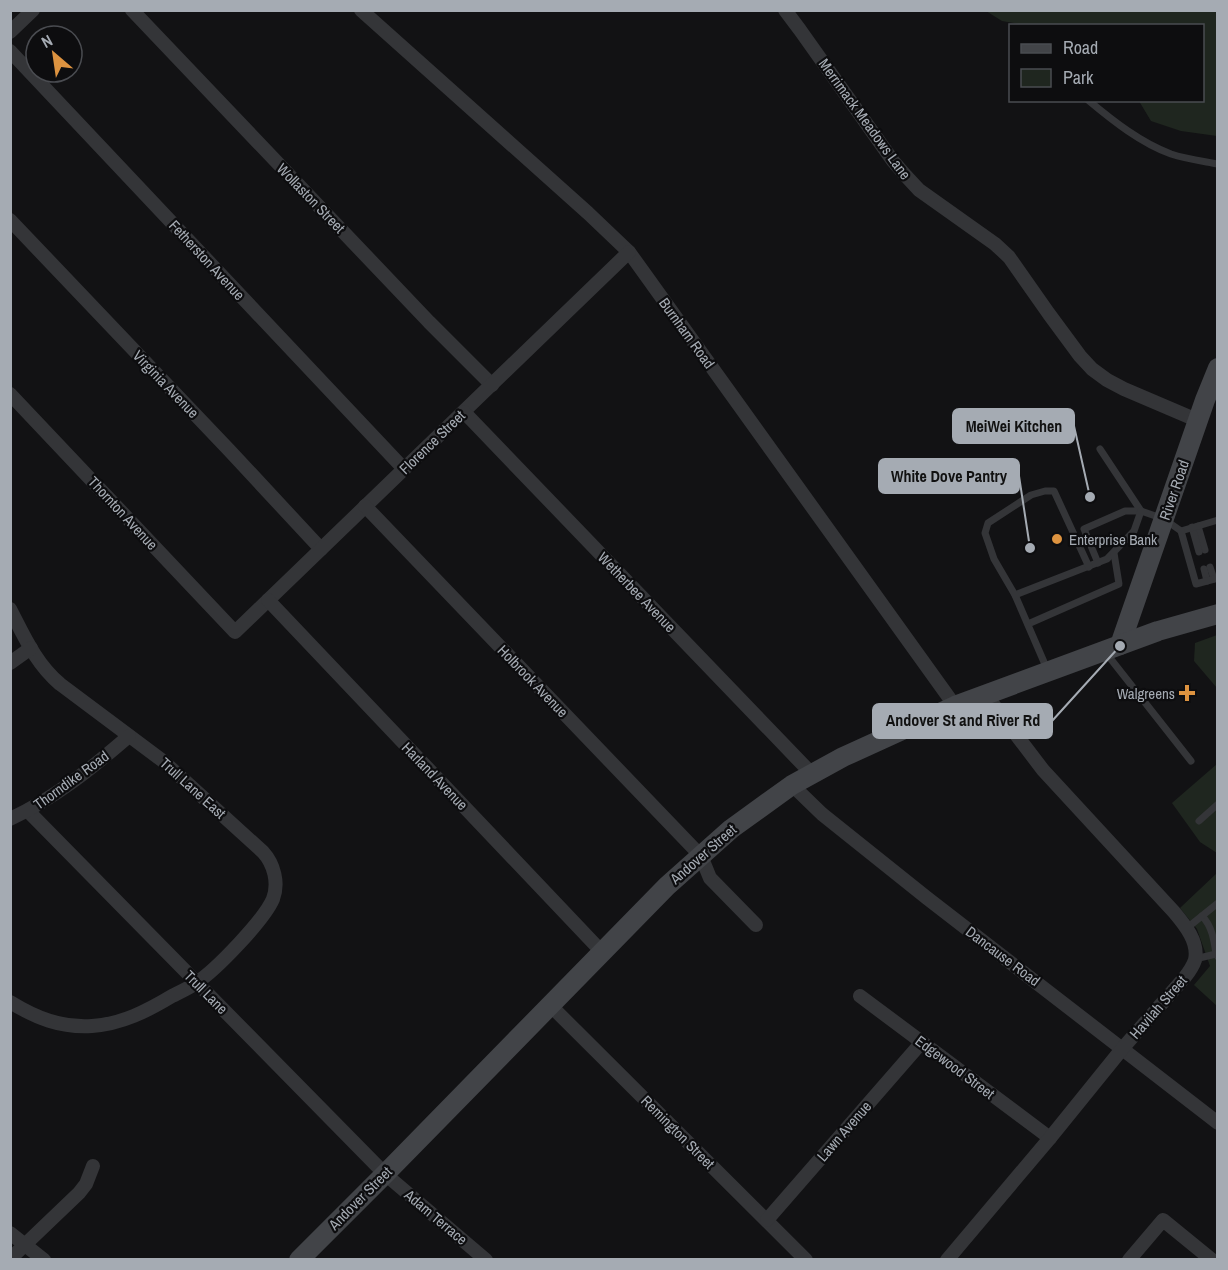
<svg xmlns="http://www.w3.org/2000/svg" width="1228" height="1270" font-family="'Archivo Narrow',sans-serif">
	<style>
		.green { fill: #1f261f }
		.lines { fill: none; stroke-linecap: round; stroke-linejoin: round }
		.lane { stroke: #343538; stroke-width: 7 }
		.street { stroke: #343538; stroke-width: 14 }
		.secondary { stroke: #424448; stroke-width: 20 }
		.poi-dot { fill: #dd9340; stroke: #0d0d0f; stroke-width: 2 }
		.labels { text-anchor: middle; dominant-baseline: central; stroke-width: 4.5; stroke-linejoin: round; paint-order: stroke }
		.street-label { font-size: 15px; fill: #a5abb3; stroke: #0d0d0f }
		.poi-label { font-size: 15px; fill: #a5abb3; stroke: #0d0d0f; text-anchor: start }
		.leader { fill: none; stroke: #a5abb3; stroke-width: 2 }
		.callout-dot { fill: #a5abb3; stroke: #0d0d0f; stroke-width: 2 }
		.callout { fill: #a5abb3; stroke: #a5abb3; stroke-width: 2 }
		.callout-label { font-size: 16px; text-anchor: middle; font-weight: bold; fill: #111 }
	</style>
	<rect width="100%" height="100%" fill="#121214"/>
	<g class="green">
		<path d="M986 11H1217V136L1181 131 1151 121 1139 101 1202 100V26L1025 25 1002 21Z"/>
		<path d="M1217 635H1218L1217 688 1194 661 1195 643Z"/>
		<path d="M1217 764V853L1200 842 1172 803Z"/>
		<path d="M1217 873V1006L1194 985 1210 966 1197 929 1180 908Z"/>
	</g>
	<g class="lines">
		<g class="lane">
			<path d="M1088 100C1113 121 1141 143 1171 154 1186 159 1202 161 1218 164"/>
			<path d="M1198 526 1205 550"/>
			<path d="M1192 527 1199 552"/>
			<path d="M1181 531 1218 520"/>
			<path d="M1098 563 1084 529 1125 511H1141L1100 449"/>
			<path d="M1210 567 1214 579"/>
			<path d="M1204 569 1207 581"/>
			<path d="M1015 595 1107 559 1134 531 1141 511 1164 519 1181 531 1196 584 1218 578"/>
			<path d="M1028 624 1119 584 1114 553"/>
			<path d="M1106 653 1191 761"/>
			<path d="M1047 669 1015 595 994 559 985 533 988 523 1031 495 1045 491H1054L1089 567"/>
			<path d="M1199 821 1218 804"/>
			<path d="M1202 916C1212 926 1214 940 1216 954L1218 957"/>
			<path d="M1187 928 1218 903"/>
			<path d="M1195 959 1216 954"/>
		</g>
		<g class="street">
			<path d="M132 10 429 322 492 385"/>
			<path d="M361 10 588 213 629 252 955 706"/>
			<path d="M785 10 800 30 893 161 906 176 919 190 995 244 1009 257 1049 314 1080 356 1092 369 1107 380 1124 389 1199 421"/>
			<path d="M10 32 33 10"/>
			<path d="M10 51 404 469"/>
			<path d="M10 220 229 450 321 549"/>
			<path d="M10 394 235 632 629 252"/>
			<path d="M464 412 811 773"/>
			<path d="M365 506 701 856 710 878 756 925"/>
			<path d="M268 600 602 952"/>
			<path d="M10 609C24 636 36 664 60 684L163 761 263 852C274 864 279 883 273 899 264 920 216 970 196 983 189 988 180 992 172 996 147 1011 122 1024 92 1026 61 1028 36 1018 10 1002"/>
			<path d="M10 663 31 648"/>
			<path d="M792 785 822 814 927 898 1218 1123"/>
			<path d="M28 811 385 1174 486 1260"/>
			<path d="M10 819C55 798 92 768 129 736"/>
			<path d="M860 996 1050 1138"/>
			<path d="M550 1005 806 1260"/>
			<path d="M767 1220 922 1042"/>
			<path d="M10 1233 44 1260"/>
			<path d="M10 1259 79 1193 86 1184 93 1166"/>
			<path d="M947 1260 1050 1138 1122 1049 1185 977C1189 972 1193 966 1195 960 1199 942 1185 925 1174 912L1043 770 986 695"/>
			<path d="M1129 1260 1163 1220 1212 1260"/>
		</g>
		<g class="secondary">
			<path d="M1120 645 1205 400 1218 368"/>
			<path d="M299 1260 385 1174 667 886 731 829 792 785 843 757 955 706 1158 631 1218 614"/>
		</g>
	</g>
	<g class="poi-dot">
		<circle cx="1057" cy="539" r="6"/>
		<path d="M1184 684h6v6h6v6h-6v6h-6v-6h-6v-6h6z"/>
	</g>
	<g class="labels">
		<g class="street-label">
			<text transform="translate(865 119) rotate(54)">Merrimack Meadows Lane</text>
			<text transform="translate(311 198) rotate(46)">Wollaston Street</text>
			<text transform="translate(207 260) rotate(47)">Fetherston Avenue</text>
			<text transform="translate(687 333) rotate(54)">Burnham Road</text>
			<text transform="translate(166 384) rotate(46)">Virginia Avenue</text>
			<text transform="translate(432 442) rotate(-44)">Florence Street</text>
			<text transform="translate(1174 490) rotate(-71)">River Road</text>
			<text transform="translate(123 513) rotate(47)">Thornton Avenue</text>
			<text transform="translate(637 592) rotate(46)">Wetherbee Avenue</text>
			<text transform="translate(533 681) rotate(46)">Holbrook Avenue</text>
			<text transform="translate(435 776) rotate(46)">Harland Avenue</text>
			<text transform="translate(71 780) rotate(-36)">Thorndike Road</text>
			<text transform="translate(193 788) rotate(42)">Trull Lane East</text>
			<text transform="translate(703 854) rotate(-41)">Andover Street</text>
			<text transform="translate(1003 956) rotate(37)">Dancause Road</text>
			<text transform="translate(206 992) rotate(45)">Trull Lane</text>
			<text transform="translate(1158 1007) rotate(-49)">Havilah Street</text>
			<text transform="translate(955 1067) rotate(37)">Edgewood Street</text>
			<text transform="translate(844 1131) rotate(-49)">Lawn Avenue</text>
			<text transform="translate(678 1132) rotate(45)">Remington Street</text>
			<text transform="translate(360 1198) rotate(-45)">Andover Street</text>
			<text transform="translate(436 1217) rotate(40)">Adam Terrace</text>
		</g>
		<g class="poi-label">
			<text x="1069" y="539">Enterprise Bank</text>
			<text x="1175" y="693" text-anchor="end">Walgreens</text>
		</g>
	</g>
	<path class="leader" d="M1090 497L1074 426M1030 548L1019 476M1120 646L1052 721"/>
	<g class="callout-dot">
		<circle cx="1090" cy="497" r="6"/>
		<circle cx="1030" cy="548" r="6"/>
		<circle cx="1120" cy="646" r="6"/>
	</g>
	<g class="callout">
		<rect x="953" y="409" width="121" height="34" rx="6"/>
		<rect x="879" y="459" width="140" height="34" rx="6"/>
		<rect x="873" y="704" width="179" height="34" rx="6"/>
	</g>
	<g class="callout-label">
		<text x="1014" y="432">MeiWei Kitchen</text>
		<text x="949" y="482">White Dove Pantry</text>
		<text x="963" y="726">Andover St and River Rd</text>
	</g>
	<rect width="1228" height="1270" fill="none" stroke="#a5abb3" stroke-width="24"/>
	<rect x="1009" y="24" width="195" height="78" fill="#0d0d0f" stroke="#4a4c51" stroke-width="1.5"/>
	<rect x="1021" y="44" width="30" height="9" fill="#424448" stroke="#4a4c51" stroke-width="1.5"/>
	<text x="1063" y="54" font-size="18" fill="#a5abb3">Road</text>
	<rect x="1021" y="69" width="30" height="18" fill="#1f261f" stroke="#4a4c51" stroke-width="1.5"/>
	<text x="1063" y="84" font-size="18" fill="#a5abb3">Park</text>
	<g transform="translate(54 54) rotate(331)"><circle r="28" fill="#0d0d0f" stroke="#4a4c51" stroke-width="1.5"/>
	<path d="M0-4.5L10 22L0 15L-10 22Z" fill="#dd9340"/>
	<text y="-9" font-size="16" font-weight="bold" text-anchor="middle" fill="#a5abb3">N</text>
	</g>
</svg>
